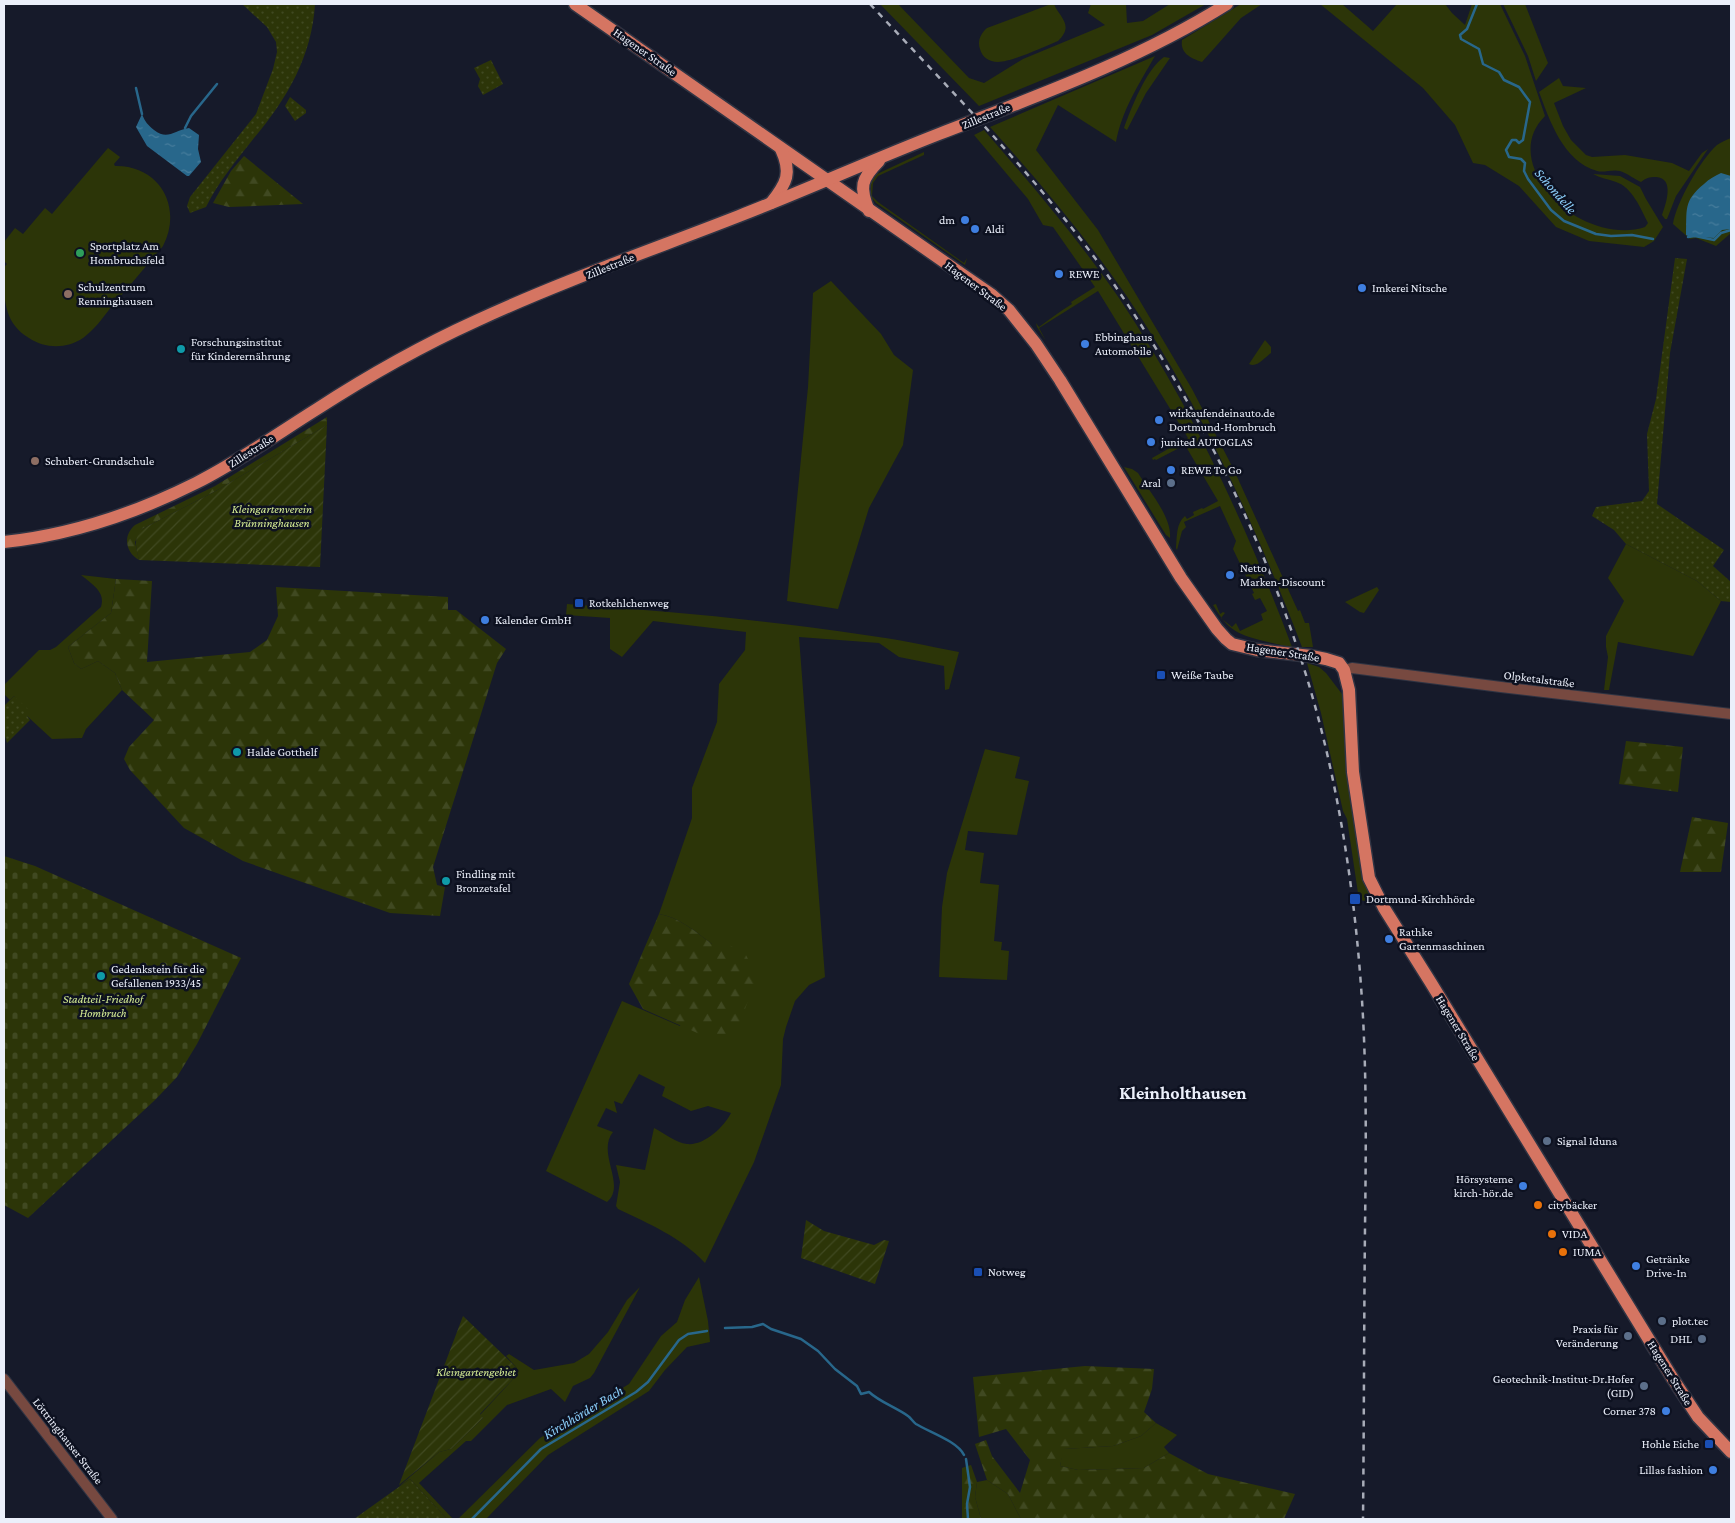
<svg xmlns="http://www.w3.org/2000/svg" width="1735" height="1523" font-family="'Crimson Pro',serif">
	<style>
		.grass { fill: #2c3508 }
		.forest { fill: url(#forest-firs) }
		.cemetery { fill: url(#cemetery-stones) }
		.park { fill: url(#park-dots) }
		.garden { fill: url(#garden-furrows) }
		.water { fill: url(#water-ripples) }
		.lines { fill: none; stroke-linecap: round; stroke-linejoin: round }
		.stream { stroke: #28678b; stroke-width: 2.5 }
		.minor-casing { stroke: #303443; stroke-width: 12 }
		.major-casing { stroke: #303443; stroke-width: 15 }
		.minor { stroke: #774940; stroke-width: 10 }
		.major { stroke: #d57562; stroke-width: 12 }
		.rail { stroke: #a8acb8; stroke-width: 2.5; stroke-dasharray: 6 6; stroke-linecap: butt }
		.shop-dot { fill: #3f7fe0; stroke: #0d1120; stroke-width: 2 }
		.leisure-dot { fill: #2e9e5b; stroke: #0d1120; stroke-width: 2 }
		.education-dot { fill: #8d6e63; stroke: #0d1120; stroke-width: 2 }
		.culture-dot { fill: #0f9aa8; stroke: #0d1120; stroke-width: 2 }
		.service-dot { fill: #5c6f8a; stroke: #0d1120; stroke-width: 2 }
		.transit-dot { fill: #1a4fb4; stroke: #0d1120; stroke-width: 2 }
		.food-dot { fill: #e8710a; stroke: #0d1120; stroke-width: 2 }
		.labels { text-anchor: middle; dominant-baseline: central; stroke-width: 5; stroke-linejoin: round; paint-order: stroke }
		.street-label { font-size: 12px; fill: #ebeffa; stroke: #0d1120 }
		.poi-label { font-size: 12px; fill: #ebeffa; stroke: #0d1120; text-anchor: start }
		.park-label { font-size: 12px; font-style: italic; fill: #d6ed94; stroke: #0d1120 }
		.water-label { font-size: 14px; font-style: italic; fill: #8dd1fd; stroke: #0d1120 }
		.district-label { font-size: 18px; font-weight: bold; fill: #ebeffa; stroke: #0d1120 }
	</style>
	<defs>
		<pattern id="forest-firs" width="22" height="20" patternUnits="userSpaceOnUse" patternTransform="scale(1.25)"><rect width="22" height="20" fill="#2c3508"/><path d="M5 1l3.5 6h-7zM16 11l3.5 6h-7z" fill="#404921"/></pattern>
		<pattern id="cemetery-stones" width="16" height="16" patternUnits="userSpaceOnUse" patternTransform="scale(1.25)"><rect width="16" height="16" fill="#2c3508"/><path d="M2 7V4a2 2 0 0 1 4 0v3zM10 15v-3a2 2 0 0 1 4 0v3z" fill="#404921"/></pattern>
		<pattern id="park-dots" width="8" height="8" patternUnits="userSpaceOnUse" patternTransform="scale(1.25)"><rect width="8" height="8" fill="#2c3508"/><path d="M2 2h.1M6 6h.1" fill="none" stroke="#404921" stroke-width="1.8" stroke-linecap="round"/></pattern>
		<pattern id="garden-furrows" width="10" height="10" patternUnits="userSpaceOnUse" patternTransform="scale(1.25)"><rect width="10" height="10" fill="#2c3508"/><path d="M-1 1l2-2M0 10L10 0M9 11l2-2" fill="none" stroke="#404921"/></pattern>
		<pattern id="water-ripples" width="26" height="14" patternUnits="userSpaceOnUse" patternTransform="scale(1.25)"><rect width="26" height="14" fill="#28678b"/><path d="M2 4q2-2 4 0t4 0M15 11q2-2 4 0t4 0" fill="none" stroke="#477d9c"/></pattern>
	</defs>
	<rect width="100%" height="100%" fill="#161a2a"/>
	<g class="grass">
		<path d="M880 4H898L969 78 984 83 1023 59 1105 25 1088 13 1091 4H1126L1127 23 1143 21 1170 4H1206L1152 35 979 106Z"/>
		<path d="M1051 4H1054C1059 17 1075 25 1058 41 1043 47 1012 62 998 62 989 62 982 57 980 49 977 41 981 33 987 28Z"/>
		<path d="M1241 4H1262L1241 18 1202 62C1190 58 1180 53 1182 40Z"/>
		<path d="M1320 4H1342L1373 31 1397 4H1445L1452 13 1465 25 1472 4H1500L1525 56 1545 116C1510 151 1545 200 1581 219 1600 229 1625 234 1645 227L1648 223C1641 209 1632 187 1616 182 1608 179 1600 178 1593 174L1620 176 1640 187 1646 199 1663 227 1654 241 1644 247 1589 241 1556 227 1519 186 1485 165 1473 163 1455 125 1423 88Z"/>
		<path d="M1503 4H1525L1548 63 1536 81 1528 56Z"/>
		<path d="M1155 56C1139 84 1122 110 1116 142L1058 105 1036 150 1098 230 1192 389 1234 470 1298 611 1300 610 1305 623H1309L1313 647H1302C1255 524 1200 404 1126 295 1085 236 1038 180 990 127Z"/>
		<path d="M1164 57 1170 58 1146 93 1127 130 1124 128C1131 108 1147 68 1164 57Z"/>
		<path d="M1559 78 1563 86 1586 88 1554 103 1563 126 1571 140 1586 155 1592 157 1625 155 1672 163 1689 171 1702 153 1708 149 1676 196 1667 219H1665L1662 215C1666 204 1675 178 1656 177 1649 177 1646 178 1641 182 1634 179 1627 173 1620 171 1612 169 1604 173 1597 171 1563 161 1550 121 1539 92Z"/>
		<path d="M984 130C1031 184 1078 239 1119 298 1192 407 1246 525 1292 647 1284 646 1276 644 1268 642 1239 635 1229 632 1213 605L1216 604 1220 614 1223 612 1225 613 1221 618 1232 627 1236 623 1240 631 1263 620 1261 614 1267 611 1260 598 1255 600 1252 594 1254 593 1233 549 1236 541 1220 506 1184 522 1186 527 1182 531 1177 550 1176 548C1177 537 1176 523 1185 516L1187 519 1194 515 1193 512 1202 508 1203 509 1218 501 1185 445 1156 460 1155 459 1153 460 1152 458 1188 438 1098 291 1039 328 1046 341 1037 327 1036 323 1039 327C1050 319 1060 311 1072 304L1071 302 1095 287 1053 227 1043 225 1028 199 974 135Z"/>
		<path d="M1731 138V233L1716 246 1696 238 1690 239 1673 224C1676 203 1701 159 1717 145 1721 142 1726 140 1731 138Z"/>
		<path d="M108 148 120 157 114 164 115 166C160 165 183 208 163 246 146 266 129 287 111 307 103 318 94 330 83 338 67 349 45 349 29 338 2 322 4 295 4 267L7 264 4 261V242L15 228 23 234 45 208 52 214Z"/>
		<path d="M924 152V155L878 176 873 183 872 196 878 202 964 263 967 258 965 265 892 214 876 203 871 197V182L877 174Z"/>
		<path d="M831 281 881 334 894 355 913 370 903 445 869 508 838 609 787 601 808 387 813 293Z"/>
		<path d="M1265 340 1271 347V353C1264 358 1257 368 1249 364Z"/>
		<path d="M1124 467 1132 469 1138 473C1149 491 1172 517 1170 538L1166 535Z"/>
		<path d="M1626 544 1697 581 1721 601 1693 656 1618 642 1609 690H1604L1608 657 1606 647V636L1624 601 1608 578Z"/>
		<path d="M81 575 116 579 111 613 68 647 74 663 81 669 98 661 115 673 122 690 86 729 82 738 52 739 27 716 14 696 10 700 4 694V685L39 650H50L56 647 101 607C106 592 92 584 81 575Z"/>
		<path d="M1377 587 1379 590 1364 613 1360 612 1345 602Z"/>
		<path d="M567 604C667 611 766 620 865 635 897 639 928 646 959 652L949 689 945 690 944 666 899 657 879 643 799 637 825 977 809 985 795 1001 786 1027 783 1039 781 1085 754 1162 705 1263C681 1237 649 1224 618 1209L616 1206 620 1182 616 1165 645 1170 654 1128C664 1133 676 1143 687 1144 704 1146 724 1127 731 1113L708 1106 691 1111 662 1096 665 1087 639 1074 622 1104 614 1101 617 1113 606 1108 597 1126 613 1132C596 1153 627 1185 607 1202L546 1171 622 1001 680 1026 712 944C696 932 679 917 659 914L692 818V788L717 722 719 684 745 650 746 632 653 621 622 657 610 649V618L566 615Z"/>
		<path d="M1307 663 1319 667 1326 673 1342 694 1349 783 1364 881 1373 902 1359 900 1347 819 1343 811 1321 713Z"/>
		<path d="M985 749 1020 757 1015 778 1029 781 1017 835 968 831 965 850 984 853 980 883 999 885 994 941 1002 942 1001 950 1009 951 1007 980 939 977 942 907 947 873Z"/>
		<path d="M699 1277 708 1321 710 1342 687 1347 665 1370 649 1391 548 1455 486 1519H458L540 1438 629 1384 661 1336 677 1322 685 1300Z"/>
		<path d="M640 1287 594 1373 590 1378 573 1386 565 1402 551 1389 507 1405 471 1441H466L419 1483 453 1519H447L410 1479 398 1487 439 1452 451 1449 483 1418 480 1415 515 1377 517 1368 506 1356 509 1354 534 1370 574 1363 589 1354 608 1332 627 1300Z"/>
		<path d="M1156 1423 1177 1435 1164 1447 1169 1453 1144 1468 1078 1470 1060 1466 1063 1449 1113 1446 1141 1436Z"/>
		<path d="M987 1480 1008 1494 1021 1519H981L975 1497 977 1482Z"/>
	</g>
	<g class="forest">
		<path d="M244 156 303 204 229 207 213 203 231 171Z"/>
		<path d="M327 417V425L214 492 142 529 135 542 139 560C126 553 122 536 135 525L215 486Z"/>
		<path d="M116 579 152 581 147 662 250 652 267 640 278 616 276 587 448 597V610H456L506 649 497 663 433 867 437 885 445 887 440 916 390 913 243 861 184 828 130 770 124 759 129 747 154 720 122 690 115 673 98 661 81 669 74 663 68 647 111 613Z"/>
		<path d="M1626 741 1683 747 1678 792 1619 784Z"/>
		<path d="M1692 817 1728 823 1721 872H1680Z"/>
		<path d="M659 914C679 917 696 932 712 944L719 940 745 953 757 977 739 1025 720 1043 643 1009 629 984Z"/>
		<path d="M1085 1366 1154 1369 1152 1389 1144 1412 1156 1423 1141 1436 1113 1446 1064 1449 1060 1466 1078 1470 1144 1468 1169 1453 1208 1474 1295 1494 1284 1519H1021L1008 1494 987 1480 975 1444 986 1440 992 1456 1020 1493 1030 1460 1006 1429 979 1437 973 1377Z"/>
		<path d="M971 1465 977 1482 975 1497 981 1519H962V1468Z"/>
	</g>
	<path class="cemetery" d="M4 856 35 866 241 958 197 1044 177 1077 155 1100 28 1218 4 1205Z"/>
	<g class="park">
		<path d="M242 4H315C312 56 287 99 254 138 236 161 219 181 206 207L190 213 187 206 190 197 256 114 273 69 277 52 276 42 267 27Z"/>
		<path d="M491 60 503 84 483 95 478 86 480 79 474 68Z"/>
		<path d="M290 97 306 110V113L295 121 285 106Z"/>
		<path d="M1675 258 1687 259 1670 353 1657 504 1724 550 1713 566 1731 582V602L1721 601 1697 581 1626 544 1614 530 1592 516 1596 507 1642 501 1649 491 1647 434 1656 399Z"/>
		<path d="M14 696 31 712 27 716 30 720 7 743 4 733V706Z"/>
		<path d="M410 1479 447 1519H354Z"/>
	</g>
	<g class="garden">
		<path d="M327 425 320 567 139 560C136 548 133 539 142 529L214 492Z"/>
		<path d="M806 1220 824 1231 874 1245 884 1240 889 1241 875 1284 801 1258Z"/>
		<path d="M463 1316 517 1368 515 1377 480 1414 483 1418 451 1449 439 1452 399 1485Z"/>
	</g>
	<g class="water">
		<path d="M142 114C145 122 148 125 154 130 168 141 174 130 189 128L199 135 198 149 201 162 189 176H187L147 146 136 127Z"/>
		<path d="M1721 173 1731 176V229L1722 230 1714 238 1688 236 1686 235C1687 210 1683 201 1704 184 1709 179 1715 176 1721 173Z"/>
	</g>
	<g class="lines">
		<g class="stream">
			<path d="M1477 4 1467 29 1460 35 1461 39 1479 49 1483 64 1499 72 1504 80 1519 87 1530 102 1523 140 1519 143 1516 140H1512L1506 150 1509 157 1521 159 1525 163 1524 171 1528 179 1551 210 1564 221 1596 234 1611 236 1632 235 1653 239"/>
			<path d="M136 88 142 114"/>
			<path d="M185 128 191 116 217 84"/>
			<path d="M1688 237 1695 236 1714 240 1721 233 1731 230"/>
			<path d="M725 1328 752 1327 763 1324 771 1329 801 1339 818 1351 835 1369 857 1386 861 1394 869 1392C880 1402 895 1407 908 1416 911 1418 913 1422 916 1424 929 1432 957 1441 964 1455"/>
			<path d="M966 1459 970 1487 967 1504 968 1519"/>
			<path d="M472 1519 541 1449 636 1392 648 1382 679 1340 688 1334 707 1331"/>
		</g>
		<g class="minor-casing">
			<g id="minor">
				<path d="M1344 670 1352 668 1501 687 1731 714"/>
				<path d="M4 1379 112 1519"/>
			</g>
		</g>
		<g class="major-casing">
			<g id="major">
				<path d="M575 4 963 275 992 295 1009 310 1036 344 1060 380 1181 578 1217 629 1226 639 1232 644 1257 650 1311 656 1326 659 1339 663 1344 670 1349 690 1353 772 1369 878 1384 908 1431 983 1673 1379 1698 1417 1731 1452"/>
				<path d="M771 203C787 183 792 173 781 149"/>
				<path d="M869 211C859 187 861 179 879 161"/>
				<path d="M4 542C71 535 136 513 196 483 238 462 277 434 317 409 368 376 421 346 476 321 562 281 652 250 739 216 806 190 872 160 939 134 1037 96 1138 60 1227 4"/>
			</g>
		</g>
		<use href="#minor" class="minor"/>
		<use href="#major" class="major"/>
		<path class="rail" d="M870 4C953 93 1040 180 1111 280 1191 395 1258 526 1301 659 1335 764 1353 876 1361 986 1367 1066 1366 1147 1365 1228 1364 1325 1364 1422 1363 1519"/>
	</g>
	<g class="shop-dot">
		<circle cx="965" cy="220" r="5"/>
		<circle cx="975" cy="229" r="5"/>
		<circle cx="1059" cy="274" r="5"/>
		<circle cx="1362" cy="288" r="5"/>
		<circle cx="1085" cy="344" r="5"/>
		<circle cx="1159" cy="420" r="5"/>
		<circle cx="1151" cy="442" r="5"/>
		<circle cx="1171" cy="470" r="5"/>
		<circle cx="1230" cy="575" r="5"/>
		<circle cx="485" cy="620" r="5"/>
		<circle cx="1389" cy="939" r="5"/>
		<circle cx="1523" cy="1186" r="5"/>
		<circle cx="1636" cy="1266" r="5"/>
		<circle cx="1666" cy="1411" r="5"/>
		<circle cx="1713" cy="1470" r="5"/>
	</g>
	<circle class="leisure-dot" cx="80" cy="253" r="5"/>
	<g class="education-dot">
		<circle cx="68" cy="294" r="5"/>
		<circle cx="35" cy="461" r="5"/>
	</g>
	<g class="culture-dot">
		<circle cx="181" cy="349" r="5"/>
		<circle cx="237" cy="752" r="5"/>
		<circle cx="446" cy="881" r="5"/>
		<circle cx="101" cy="976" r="5"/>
	</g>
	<g class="service-dot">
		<circle cx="1171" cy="483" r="5"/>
		<circle cx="1547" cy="1141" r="5"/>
		<circle cx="1662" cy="1321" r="5"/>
		<circle cx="1628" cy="1336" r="5"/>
		<circle cx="1702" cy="1339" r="5"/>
		<circle cx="1644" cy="1386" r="5"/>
	</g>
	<g class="transit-dot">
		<rect x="574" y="598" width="10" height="10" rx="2.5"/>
		<rect x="1156" y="670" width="10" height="10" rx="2.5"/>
		<rect x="1349" y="893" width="12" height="12" rx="2.5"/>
		<rect x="973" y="1267" width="10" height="10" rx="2.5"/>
		<rect x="1704" y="1439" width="10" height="10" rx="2.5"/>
	</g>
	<g class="food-dot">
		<circle cx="1538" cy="1205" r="5"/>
		<circle cx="1552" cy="1234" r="5"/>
		<circle cx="1563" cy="1252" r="5"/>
	</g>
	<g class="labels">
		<g class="street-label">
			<text transform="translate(645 52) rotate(35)">Hagener Straße</text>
			<text transform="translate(986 116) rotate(-22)">Zillestraße</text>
			<text transform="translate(610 266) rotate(-22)">Zillestraße</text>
			<text transform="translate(976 286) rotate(37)">Hagener Straße</text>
			<text transform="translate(251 451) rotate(-32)">Zillestraße</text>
			<text transform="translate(1283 652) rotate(9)">Hagener Straße</text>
			<text transform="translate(1539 679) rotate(7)">Olpketalstraße</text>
			<text transform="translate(1458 1028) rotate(59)">Hagener Straße</text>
			<text transform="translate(1670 1373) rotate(58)">Hagener Straße</text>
			<text transform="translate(68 1441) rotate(52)">Löttringhauser Straße</text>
		</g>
		<g class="poi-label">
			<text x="955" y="220" text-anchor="end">dm</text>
			<text x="985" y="229">Aldi</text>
			<text x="90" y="246">Sportplatz Am<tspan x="90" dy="14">Hombruchsfeld</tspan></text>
			<text x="1069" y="274">REWE</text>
			<text x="78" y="287">Schulzentrum<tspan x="78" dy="14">Renninghausen</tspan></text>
			<text x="1372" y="288">Imkerei Nitsche</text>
			<text x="1095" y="337">Ebbinghaus<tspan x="1095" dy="14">Automobile</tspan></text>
			<text x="191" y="342">Forschungsinstitut<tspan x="191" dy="14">für Kinderernährung</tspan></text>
			<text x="1169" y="413">wirkaufendeinauto.de<tspan x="1169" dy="14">Dortmund-Hombruch</tspan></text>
			<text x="1161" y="442">junited AUTOGLAS</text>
			<text x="45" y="461">Schubert-Grundschule</text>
			<text x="1181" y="470">REWE To Go</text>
			<text x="1161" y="483" text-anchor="end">Aral</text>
			<text x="1240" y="568">Netto<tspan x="1240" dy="14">Marken-Discount</tspan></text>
			<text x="589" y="603">Rotkehlchenweg</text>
			<text x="495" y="620">Kalender GmbH</text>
			<text x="1171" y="675">Weiße Taube</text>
			<text x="247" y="752">Halde Gotthelf</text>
			<text x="456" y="874">Findling mit<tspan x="456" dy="14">Bronzetafel</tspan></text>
			<text x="1366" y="899">Dortmund-Kirchhörde</text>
			<text x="1399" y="932">Rathke<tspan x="1399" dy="14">Gartenmaschinen</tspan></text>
			<text x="111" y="969">Gedenkstein für die<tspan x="111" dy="14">Gefallenen 1933/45</tspan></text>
			<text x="1557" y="1141">Signal Iduna</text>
			<text x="1513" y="1179" text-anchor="end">Hörsysteme<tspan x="1513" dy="14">kirch-hör.de</tspan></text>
			<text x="1548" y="1205">citybäcker</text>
			<text x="1562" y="1234">VIDA</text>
			<text x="1573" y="1252">IUMA</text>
			<text x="1646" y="1259">Getränke<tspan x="1646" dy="14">Drive-In</tspan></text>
			<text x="988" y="1272">Notweg</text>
			<text x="1672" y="1321">plot.tec</text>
			<text x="1618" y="1329" text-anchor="end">Praxis für<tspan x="1618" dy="14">Veränderung</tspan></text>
			<text x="1692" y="1339" text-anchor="end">DHL</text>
			<text x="1634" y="1379" text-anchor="end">Geotechnik-Institut-Dr.Hofer<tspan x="1634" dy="14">(GID)</tspan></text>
			<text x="1656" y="1411" text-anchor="end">Corner 378</text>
			<text x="1699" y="1444" text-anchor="end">Hohle Eiche</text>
			<text x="1703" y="1470" text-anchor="end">Lillas fashion</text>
		</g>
		<g class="park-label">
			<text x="272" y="509">Kleingartenverein<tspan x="272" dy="14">Brünninghausen</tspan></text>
			<text x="103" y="999">Stadtteil-Friedhof<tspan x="103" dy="14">Hombruch</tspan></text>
			<text x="476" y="1372">Kleingartengebiet</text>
		</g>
		<g class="water-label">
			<text transform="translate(1556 191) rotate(49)">Schondelle</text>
			<text transform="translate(583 1412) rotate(-31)">Kirchhörder Bach</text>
		</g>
		<g class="district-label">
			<text x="1183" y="1093">Kleinholthausen</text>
		</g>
	</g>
	<rect width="1735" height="1523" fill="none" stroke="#ebeffa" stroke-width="10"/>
</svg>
